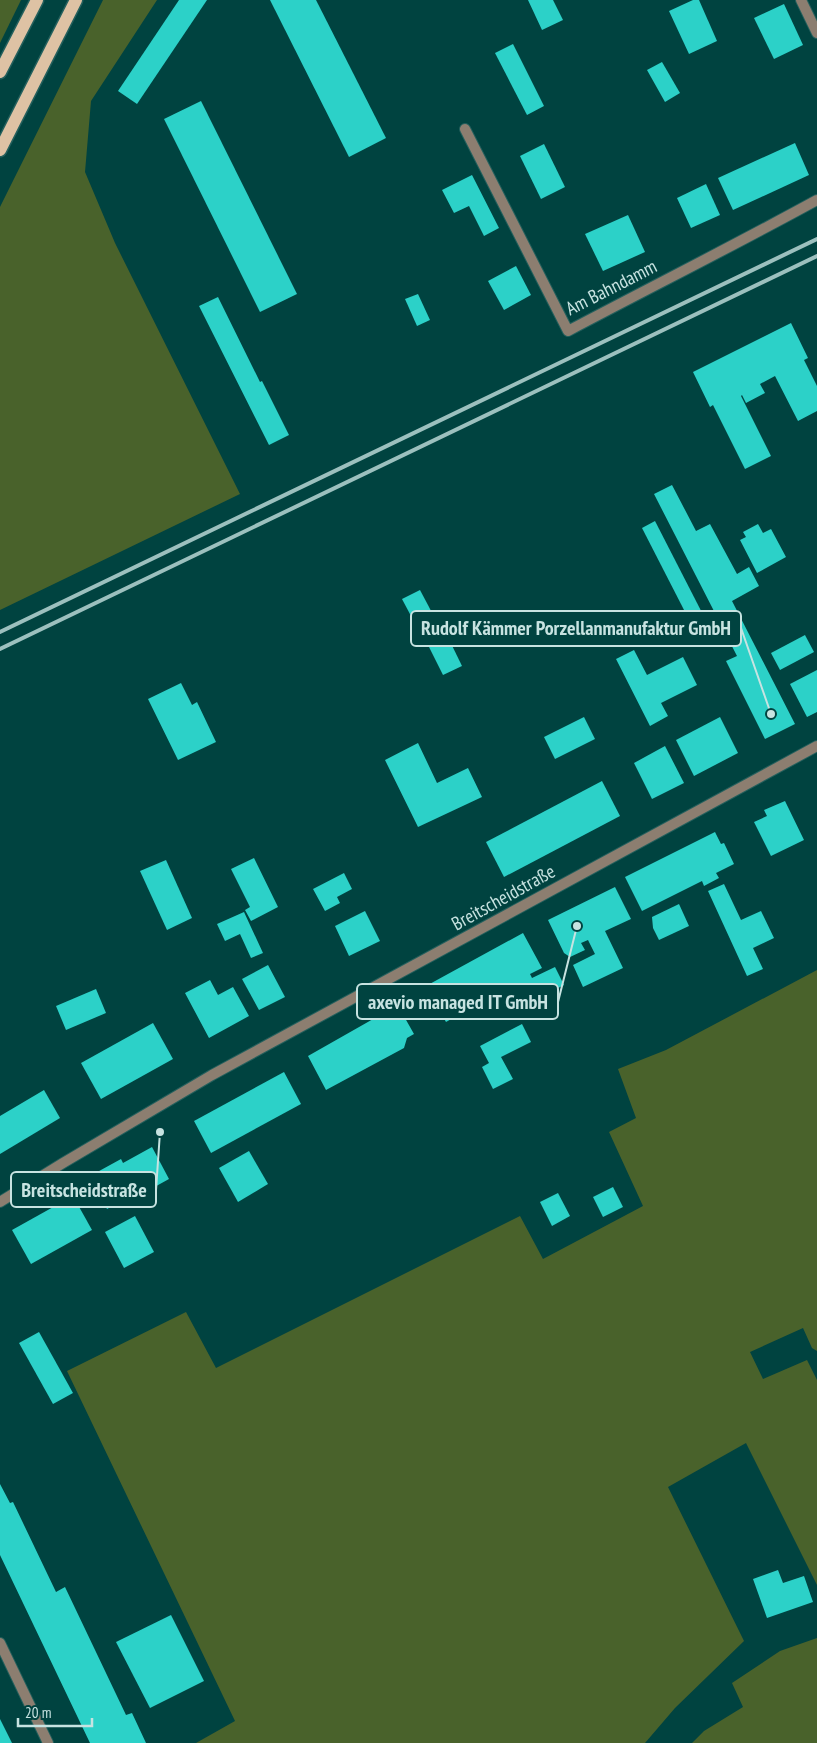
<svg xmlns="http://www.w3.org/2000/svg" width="817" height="1743" font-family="'PT Sans Narrow',sans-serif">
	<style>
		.green { fill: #49622b }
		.building { fill: #2cd1c8 }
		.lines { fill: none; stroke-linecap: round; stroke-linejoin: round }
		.minor-casing { stroke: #24605d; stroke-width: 12 }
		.primary-casing { stroke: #24605d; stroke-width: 15 }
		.minor { stroke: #8c7e70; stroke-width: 10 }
		.primary { stroke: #dec2a4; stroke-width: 12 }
		.rail { stroke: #9cc0be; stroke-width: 4 }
		.labels { text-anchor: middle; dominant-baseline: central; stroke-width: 5; stroke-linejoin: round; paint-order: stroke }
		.street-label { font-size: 19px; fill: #c7e3e1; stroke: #004340 }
		.leader { fill: none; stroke: #c7e3e1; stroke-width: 2 }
		.callout-dot { fill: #c7e3e1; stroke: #004340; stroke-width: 2 }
		.callout { fill: #004340; stroke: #c7e3e1; stroke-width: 2 }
		.callout-label { font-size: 20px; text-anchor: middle; font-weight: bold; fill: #c7e3e1 }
	</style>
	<rect width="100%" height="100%" fill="#004340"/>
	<g class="green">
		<path d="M0 0H21L0 43Z"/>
		<path d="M103 0H157L91 101 85 172 115 243 240 494 0 610V207Z"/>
		<path d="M817 970V1351L812 1348 803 1328 750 1352 763 1379 807 1360 817 1380V1585L746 1443 668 1487 744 1641 675 1708 645 1743H196L235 1721 67 1371 186 1312 216 1368 520 1216 543 1259 643 1206 609 1132 636 1118 618 1069 666 1050Z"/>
		<path d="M817 1638V1743H692L704 1731 743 1707 732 1683 780 1651Z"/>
	</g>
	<g class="building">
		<path d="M179 0H207L137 104 118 91Z"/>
		<path d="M270 0H316L386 138 349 157Z"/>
		<path d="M528 0H553L563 20 542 30Z"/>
		<path d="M693 0H699L717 41 689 54 669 11Z"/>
		<path d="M784 4 803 45 774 59 754 18Z"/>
		<path d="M513 44 544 106 527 115 495 53Z"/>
		<path d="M662 62 680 93 665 102 647 70Z"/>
		<path d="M201 101 297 294 260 312 164 119Z"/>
		<path d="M795 143 809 175 733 210 718 178Z"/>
		<path d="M544 144 565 187 541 199 520 156Z"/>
		<path d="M472 175 499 228 484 236 469 206 454 213 442 190Z"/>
		<path d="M706 184 720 215 691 228 677 198Z"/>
		<path d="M628 215 645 252 603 271 585 234Z"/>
		<path d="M516 266 531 295 504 310 488 281Z"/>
		<path d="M418 294 430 320 417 326 405 299Z"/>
		<path d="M218 297 260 382 262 381 289 435 269 445 199 306Z"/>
		<path d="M791 323 808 358 804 360 817 386V411L798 421 775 376 760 384 765 393 746 403 742 395 741 396 771 456 745 469 713 405 710 407 693 372Z"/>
		<path d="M672 485 696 531 710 524 737 574 749 567 759 586 732 601 795 724 765 739 726 661 737 656 654 494Z"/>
		<path d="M655 521 716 640 703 647 642 528Z"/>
		<path d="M758 524 763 533 771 529 786 557 757 573 740 540 746 537 743 532Z"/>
		<path d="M420 590 438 624 420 633 402 599Z"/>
		<path d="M443 627 462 666 443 675 424 637Z"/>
		<path d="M805 635 814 652 780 670 771 653Z"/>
		<path d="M634 650 647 675 683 657 697 685 661 703 668 716 650 726 616 659Z"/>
		<path d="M817 670V712L807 717 790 684Z"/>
		<path d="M181 683 192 705 197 702 216 742 178 760 148 699Z"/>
		<path d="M584 717 595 739 555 759 544 737Z"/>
		<path d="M720 717 738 753 694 776 676 740Z"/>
		<path d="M418 743 437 783 468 768 482 797 418 827 385 760Z"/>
		<path d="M665 746 684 783 652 799 634 763Z"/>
		<path d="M602 781 620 816 504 877 486 842Z"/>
		<path d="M785 801 804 840 771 856 754 822 767 816 764 810Z"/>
		<path d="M715 832 721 844 724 843 734 864 716 873 719 878 704 886 702 881 642 911 625 877Z"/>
		<path d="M254 858 278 907 251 921 245 910 250 907 231 869Z"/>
		<path d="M166 860 192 918 167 930 140 871Z"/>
		<path d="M344 873 352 889 337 897 340 903 325 911 313 889Z"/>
		<path d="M724 884 741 920 761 911 774 938 753 948 763 969 747 976 708 891Z"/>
		<path d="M615 887 631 919 605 931 623 968 583 987 573 965 595 954 588 940 581 943 585 950 570 957 564 953 548 920Z"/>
		<path d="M679 904 689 926 659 940 653 928 652 917Z"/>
		<path d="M365 911 380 941 349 956 335 926Z"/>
		<path d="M244 912 263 953 251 958 240 934 225 941 217 924Z"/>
		<path d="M523 933 542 968 530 974 532 978 555 967 564 985 525 1005 515 983 446 1022 426 986Z"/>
		<path d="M268 965 285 997 259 1010 242 979Z"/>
		<path d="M210 980 218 995 233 987 249 1016 209 1038 185 993Z"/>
		<path d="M96 989 106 1013 66 1030 56 1006Z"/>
		<path d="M389 1010 401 1011 414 1034 407 1038 404 1048 326 1090 308 1056Z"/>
		<path d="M153 1023 173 1059 101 1099 81 1063Z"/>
		<path d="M522 1024 531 1042 501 1057 513 1079 493 1089 482 1067 489 1063 480 1046Z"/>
		<path d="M284 1072 301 1104 211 1153 194 1121Z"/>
		<path d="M44 1090 60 1118 0 1154V1116Z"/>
		<path d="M152 1147 169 1179 140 1195 139 1192 107 1209 90 1176 121 1159 123 1163Z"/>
		<path d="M249 1151 268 1184 238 1202 219 1168Z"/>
		<path d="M613 1187 623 1207 603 1217 593 1197Z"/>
		<path d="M558 1193 570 1216 552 1226 540 1202Z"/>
		<path d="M73 1196 92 1230 31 1264 12 1230Z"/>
		<path d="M135 1216 154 1252 124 1268 105 1232Z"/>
		<path d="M39 1332 73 1393 53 1404 19 1343Z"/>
		<path d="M0 1484 10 1503 13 1502 56 1592 65 1587 126 1715 132 1713 146 1743H90L0 1555Z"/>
		<path d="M778 1570 783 1583 804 1576 813 1602 767 1618 753 1579Z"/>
		<path d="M171 1615 204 1681 150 1708 116 1642Z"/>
		<path d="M0 1719 12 1743H0Z"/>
	</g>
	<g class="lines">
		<g class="minor-casing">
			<g id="minor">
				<path d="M801 0 817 33"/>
				<path d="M465 129 568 331C651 287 735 245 817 200"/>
				<path d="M0 1202 63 1163 212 1075 817 746"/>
				<path d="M0 1643 48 1743"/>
			</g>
		</g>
		<g class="primary-casing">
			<g id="primary">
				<path d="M0 72 37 0"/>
				<path d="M0 150 76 0"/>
			</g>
		</g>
		<use href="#minor" class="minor"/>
		<use href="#primary" class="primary"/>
		<g class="rail">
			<path d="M0 632 817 239"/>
			<path d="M0 649 817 256"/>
		</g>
	</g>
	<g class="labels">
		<g class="street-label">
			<text transform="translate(611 287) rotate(-27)">Am Bahndamm</text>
			<text transform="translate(503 897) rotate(-29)">Breitscheidstraße</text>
		</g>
	</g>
	<path class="leader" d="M771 714L741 628M577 926L558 1002M160 1132L156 1190"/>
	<g class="callout-dot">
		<circle cx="771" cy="714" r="5"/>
		<circle cx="577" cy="926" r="5"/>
		<circle cx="160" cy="1132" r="5"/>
	</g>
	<g class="callout">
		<rect x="411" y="611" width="330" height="35" rx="5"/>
		<rect x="357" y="984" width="201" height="35" rx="5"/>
		<rect x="11" y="1172" width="145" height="35" rx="5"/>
	</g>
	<g class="callout-label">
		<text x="576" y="635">Rudolf Kämmer Porzellanmanufaktur GmbH</text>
		<text x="458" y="1009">axevio managed IT GmbH</text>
		<text x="84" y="1197">Breitscheidstraße</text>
	</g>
	<path d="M18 1718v8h74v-8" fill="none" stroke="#c7e3e1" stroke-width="2.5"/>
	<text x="25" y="1718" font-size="15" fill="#c7e3e1" stroke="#004340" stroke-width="4" paint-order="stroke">20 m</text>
</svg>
